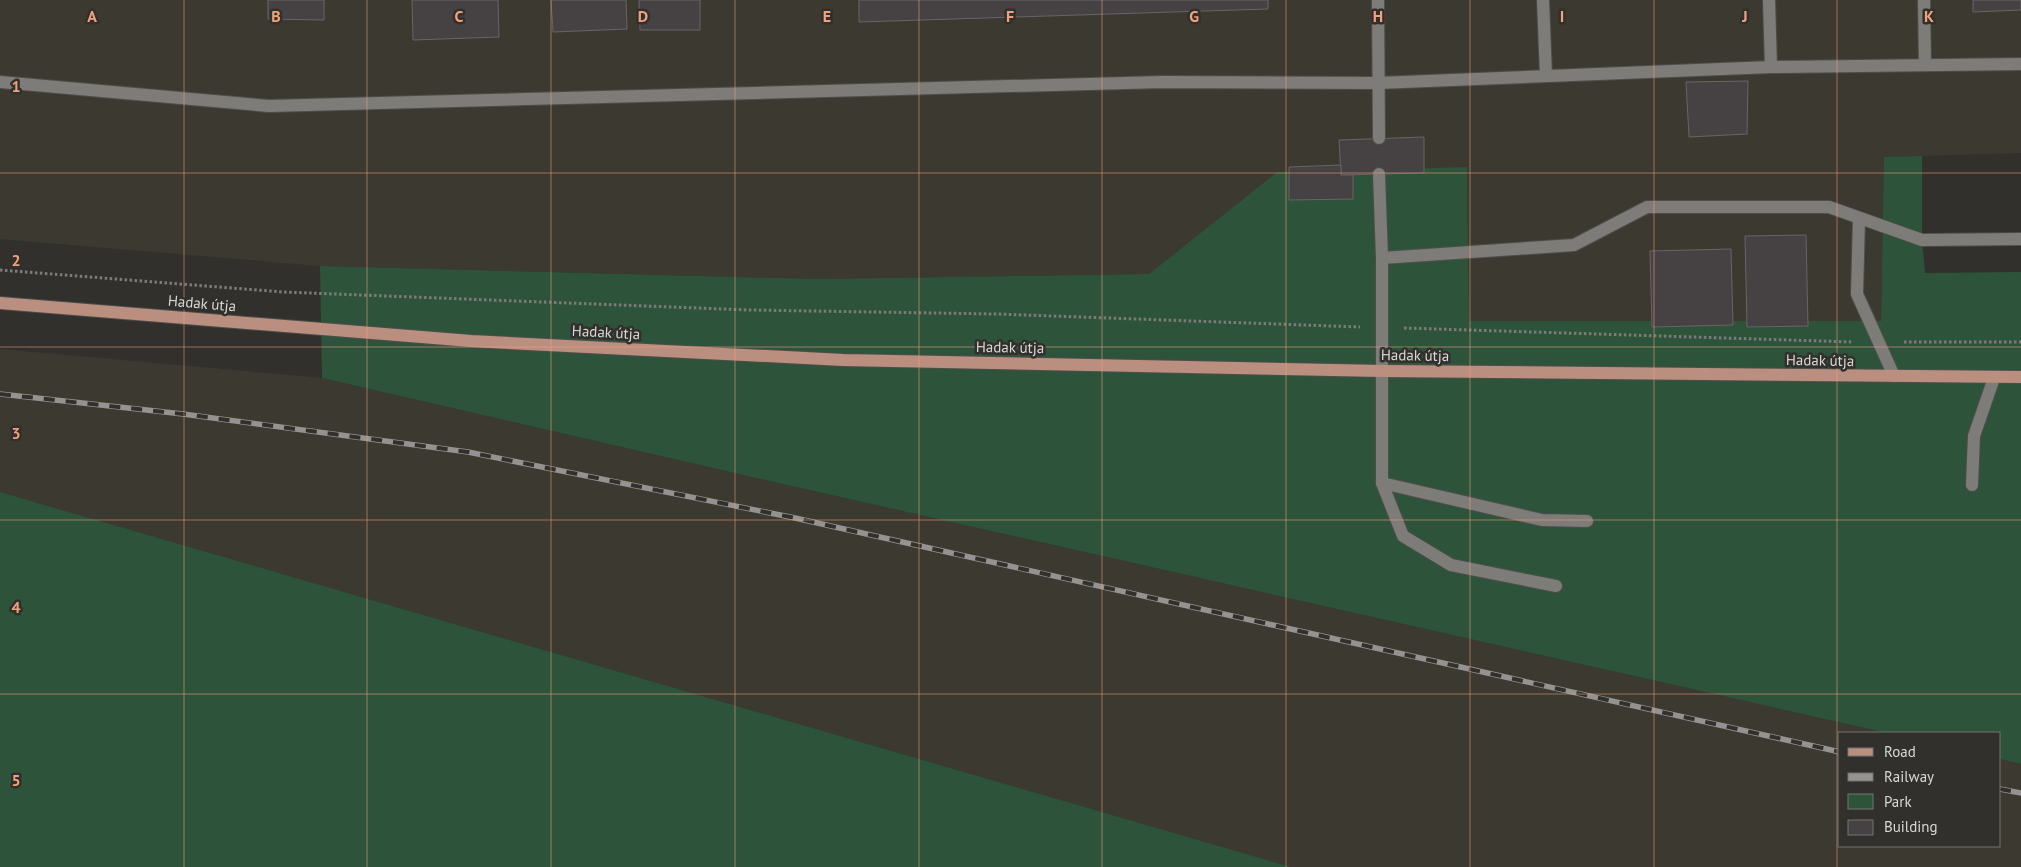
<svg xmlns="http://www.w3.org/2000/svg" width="2021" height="867" font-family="'PT Sans',sans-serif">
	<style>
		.built { fill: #3c3930 }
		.green { fill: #2d543a }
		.building { fill: #464244; stroke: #696466 }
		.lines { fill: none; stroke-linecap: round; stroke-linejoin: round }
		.lane-casing { stroke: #4f4e4b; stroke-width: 14 }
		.primary-casing { stroke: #4f4e4b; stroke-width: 14 }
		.path { stroke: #7c7b78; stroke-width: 3; stroke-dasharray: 2.5 2.5; stroke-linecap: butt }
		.lane { stroke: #7e7c78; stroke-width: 12 }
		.primary { stroke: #ba8f80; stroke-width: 12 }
		.rail-casing { stroke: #949391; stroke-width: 5.5 }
		.rail { stroke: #31302d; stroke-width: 4; stroke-dasharray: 11; stroke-linecap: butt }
		.grid { fill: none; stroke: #f1a17c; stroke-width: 1; stroke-opacity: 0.55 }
		.labels { text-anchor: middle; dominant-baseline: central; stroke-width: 5; stroke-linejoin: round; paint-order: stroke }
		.street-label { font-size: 15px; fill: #d9d8d6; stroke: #31302d }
		.grid-label { font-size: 16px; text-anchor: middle; font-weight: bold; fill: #f1a17c; stroke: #31302d; stroke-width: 5; stroke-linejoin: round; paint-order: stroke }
	</style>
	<rect width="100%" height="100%" fill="#31302d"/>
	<g class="built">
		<path d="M0 0H2021V153L1884 157 1881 321H1469L1467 168 1277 172 1149 274 815 279 320 266 0 239Z"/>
		<path d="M0 349 322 378 796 487 1887 733H1840V846H2000V759L2021 764V867H1291L0 492Z"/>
	</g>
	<g class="green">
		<path d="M1922 156V240L1925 273 2021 272V764L2000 759V733H1887L796 487 322 378 320 266 815 279 1149 274 1277 172 1467 167 1469 321H1881L1884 157Z"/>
		<path d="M0 492 1291 867H0Z"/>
	</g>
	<g class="building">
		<path d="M268 0H324V20L268 19Z"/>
		<path d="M412 0H498L499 37 413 40Z"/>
		<path d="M551 0H626L627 29 553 32Z"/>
		<path d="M639 0H700V30H640Z"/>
		<path d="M859 0H1268V9L859 22Z"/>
		<path d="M1973 0H2021V10L1973 12Z"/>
		<path d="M1748 81 1747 134 1689 137 1686 82Z"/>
		<path d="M1424 137V173L1341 175 1339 140Z"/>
		<path d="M1341 165V175H1353V199L1289 200V167Z"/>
		<path d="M1806 235 1808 326 1747 327 1745 236Z"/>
		<path d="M1731 249 1733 325 1652 327 1650 251Z"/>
	</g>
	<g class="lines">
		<g class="lane-casing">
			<g id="lane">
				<path d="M1378 0 1379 138"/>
				<path d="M1543 0 1546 76"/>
				<path d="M1769 0 1771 67"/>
				<path d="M1924 0 1925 65"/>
				<path d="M0 82 269 106 1162 82 1378 83 1771 67 2021 64"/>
				<path d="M1379 174 1382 258V483L1403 536 1451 565 1556 586"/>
				<path d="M1859 219 1857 294 1894 376"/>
				<path d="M1382 258 1574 245 1647 207H1829L1922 240 2021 239"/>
				<path d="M1382 483 1542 520 1587 521"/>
				<path d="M1972 485 1974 436 1994 378"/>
			</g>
		</g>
		<g class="primary-casing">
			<path id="primary" d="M0 303 471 341 843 360 1383 371 2021 377"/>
		</g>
		<g class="path">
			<path d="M0 270 283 292 749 310 996 314 1360 327"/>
			<path d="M1404 328 1853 342"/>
			<path d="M1904 342H2021"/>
		</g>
		<use href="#lane" class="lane"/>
		<use href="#primary" class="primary"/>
		<g class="rail-casing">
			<g id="rail">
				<path d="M0 394 183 414 468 452 795 518 1840 752"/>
				<path d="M2000 789 2021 793"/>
			</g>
		</g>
		<use href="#rail" class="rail"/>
	</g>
	<path class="grid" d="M184 0V867M367 0V867M551 0V867M735 0V867M919 0V867M1102 0V867M1286 0V867M1470 0V867M1654 0V867M1837 0V867M0 173H2021M0 347H2021M0 520H2021M0 694H2021"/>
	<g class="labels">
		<g class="street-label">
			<text transform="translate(202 303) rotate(5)">Hadak útja</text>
			<text transform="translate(606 332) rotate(3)">Hadak útja</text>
			<text transform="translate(1010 347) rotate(1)">Hadak útja</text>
			<text transform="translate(1415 355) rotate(1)">Hadak útja</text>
			<text transform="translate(1820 360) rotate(1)">Hadak útja</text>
		</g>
	</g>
	<g class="grid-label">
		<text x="92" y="22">A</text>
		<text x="276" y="22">B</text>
		<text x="459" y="22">C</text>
		<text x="643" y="22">D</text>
		<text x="827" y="22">E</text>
		<text x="1010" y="22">F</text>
		<text x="1194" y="22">G</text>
		<text x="1378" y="22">H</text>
		<text x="1562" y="22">I</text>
		<text x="1745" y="22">J</text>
		<text x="1929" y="22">K</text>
		<text x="16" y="92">1</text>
		<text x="16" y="266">2</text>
		<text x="16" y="439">3</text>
		<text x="16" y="613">4</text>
		<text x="16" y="786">5</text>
	</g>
	<rect x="1838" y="732" width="162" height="115" fill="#31302d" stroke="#747371"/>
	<rect x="1848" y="748" width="25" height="8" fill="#ba8f80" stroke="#747371"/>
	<text x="1884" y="757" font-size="15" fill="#d9d8d6">Road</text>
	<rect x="1848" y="773" width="25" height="8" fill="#949391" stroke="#747371"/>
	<text x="1884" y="782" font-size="15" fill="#d9d8d6">Railway</text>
	<rect x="1848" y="794" width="25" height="15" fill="#2d543a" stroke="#747371"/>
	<text x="1884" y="807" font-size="15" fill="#d9d8d6">Park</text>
	<rect x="1848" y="820" width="25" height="15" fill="#464244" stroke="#747371"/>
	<text x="1884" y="832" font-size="15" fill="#d9d8d6">Building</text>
</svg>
